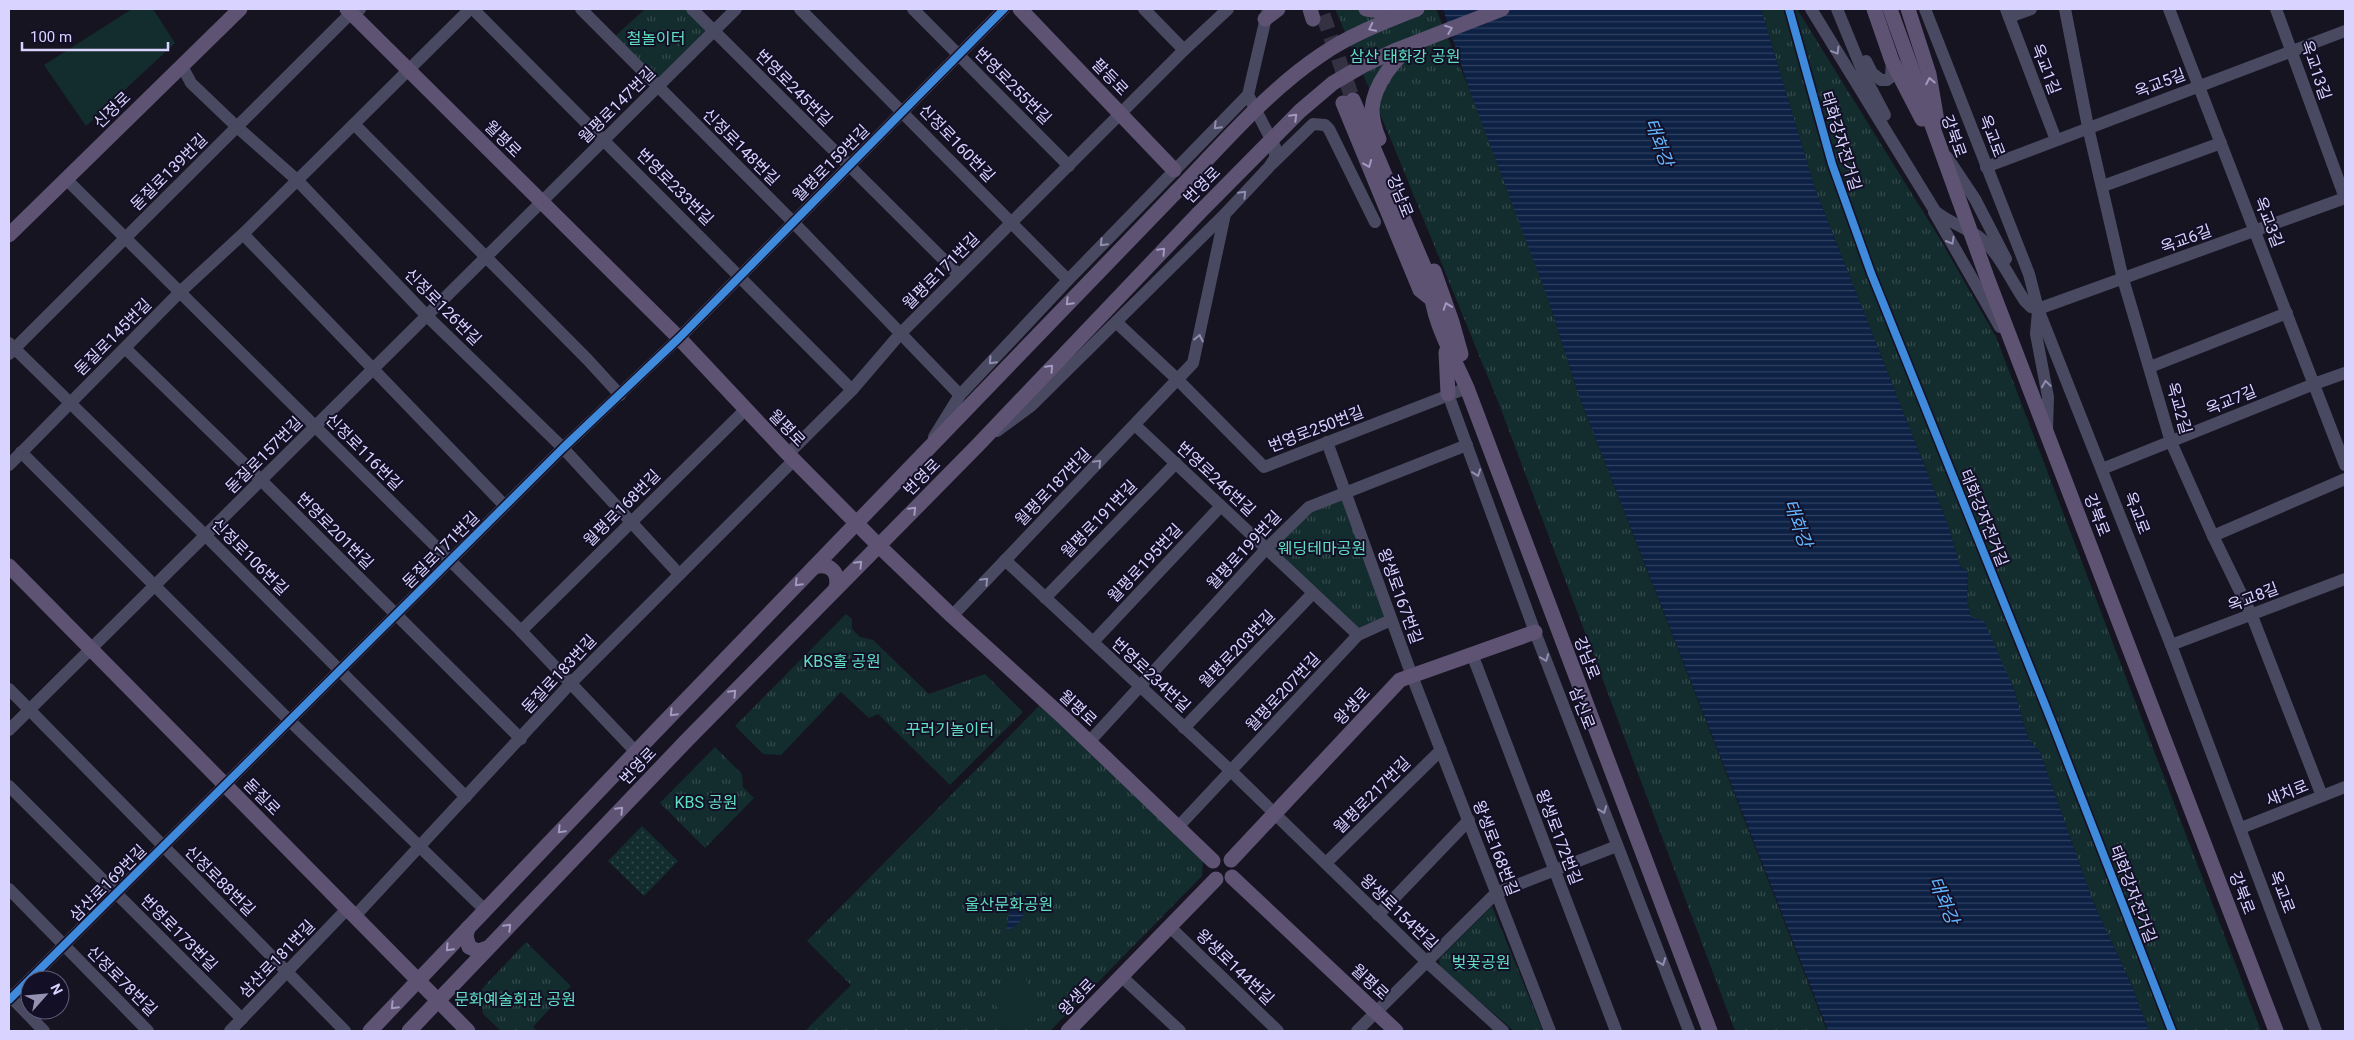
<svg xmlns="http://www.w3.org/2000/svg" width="2354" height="1040" font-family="Roboto,'Noto Sans KR',sans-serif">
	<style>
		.grass { fill: url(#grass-dots) }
		.park { fill: url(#park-tufts) }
		.pitch { fill: #132c2d }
		.water { fill: url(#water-rules) }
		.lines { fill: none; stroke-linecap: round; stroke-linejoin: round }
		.major-tunnel { stroke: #333142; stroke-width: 15; stroke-dasharray: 15 8; stroke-linecap: butt }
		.minor { stroke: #4a4962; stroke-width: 12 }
		.major { stroke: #5e5373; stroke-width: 15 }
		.major-bridge { stroke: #5e5373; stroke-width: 15 }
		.cycleway-casing { stroke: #130f26; stroke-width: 11 }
		.cycleway { stroke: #408adc; stroke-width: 8 }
		.oneway { stroke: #a29ac0 }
		.oneway2 { stroke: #928eb0 }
		.labels { text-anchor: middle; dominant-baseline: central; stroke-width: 4; stroke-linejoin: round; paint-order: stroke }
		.park-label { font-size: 16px; fill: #5fe0c0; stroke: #130f26 }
		.street-label { font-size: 16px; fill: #d9d4ff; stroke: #130f26 }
		.water-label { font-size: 18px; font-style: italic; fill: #62b6ff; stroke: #130f26 }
	</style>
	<defs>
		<pattern id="grass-dots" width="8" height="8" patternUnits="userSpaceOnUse" patternTransform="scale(1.25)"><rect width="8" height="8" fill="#132c2d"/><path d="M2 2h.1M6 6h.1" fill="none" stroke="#354a4c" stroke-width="1.8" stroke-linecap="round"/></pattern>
		<pattern id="park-tufts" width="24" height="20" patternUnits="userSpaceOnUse" patternTransform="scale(1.25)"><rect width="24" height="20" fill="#132c2d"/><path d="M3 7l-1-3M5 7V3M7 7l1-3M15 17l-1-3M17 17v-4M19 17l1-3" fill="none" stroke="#354a4c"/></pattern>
		<pattern id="water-rules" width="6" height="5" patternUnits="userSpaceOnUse" patternTransform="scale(1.25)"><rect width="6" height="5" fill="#0d2144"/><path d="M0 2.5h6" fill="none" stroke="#304060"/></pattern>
	</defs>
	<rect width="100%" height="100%" fill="#161421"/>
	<path class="grass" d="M642 826 678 861 644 896 608 861Z"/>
	<g class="park">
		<path d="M645 9H687L708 31 657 80 614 37Z"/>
		<path d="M1335 9H1436L1521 214 1579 396 1827 1031H1735L1499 404 1389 135Z"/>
		<path d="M1761 9H1797L1940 239 1996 337 2261 1031H2149L2131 984 2093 902 2040 752 2028 738 2013 687 1971 617 1967 601 1968 573 1960 566 1948 525 1815 189Z"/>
		<path d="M1345 492 1391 620 1358 635 1266 549 1309 507Z"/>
		<path d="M846 614 852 619V629L860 637 873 640 929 694 985 674 1023 712 950 785 878 714 869 718 841 692 781 755 763 754 735 726Z"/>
		<path d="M1040 705 1203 860 1202 876 1050 1031H805L851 985 807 941Z"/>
		<path d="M715 747 742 774 743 787 754 798 705 848 660 803Z"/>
		<path d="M1492 906 1543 1031H1514L1440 967 1439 959Z"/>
		<path d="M526 942 571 986 533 1027 538 1031H501L483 1014 480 991Z"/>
	</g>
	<g class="pitch">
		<path d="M132 9H153L175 43 86 126 44 65Z"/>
		<path d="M1026 979 1041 1017 1005 1030 991 991Z"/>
	</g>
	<g class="water">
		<path d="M1443 9H1761L1815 189 1948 525 1960 566 1968 572 1967 601 1971 617 1984 621 2013 687 2028 738 2040 752 2093 902 2131 984 2149 1031H1828L1579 396 1549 302 1468 86Z"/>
		<path d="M1019 891C1029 906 1025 926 1006 930L1011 904Z"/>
	</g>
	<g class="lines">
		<path class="major-tunnel" d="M1323 15 1353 100"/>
		<g class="minor">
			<path d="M473 9 852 390"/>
			<path d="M581 9 793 222 960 395"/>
			<path d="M692 9 959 275"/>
			<path d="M800 9 1068 280"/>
			<path d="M913 9 1069 166"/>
			<path d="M1144 9 1184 50"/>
			<path d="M1811 9 1935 211C1948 222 1965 227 1979 237 1999 252 2011 281 2025 301L2031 307 2038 309"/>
			<path d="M1837 9 1865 77 1885 115"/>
			<path d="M1925 9 2029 274 2038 309 2171 645 2316 1031"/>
			<path d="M2006 9 2056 140"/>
			<path d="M2065 9 2088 127 2123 279 2171 442 2213 536 2252 616 2322 796"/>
			<path d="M2169 9 2345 465"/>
			<path d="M2276 9 2345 198"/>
			<path d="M2009 17 2031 9"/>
			<path d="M1866 61 1872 73 1881 80H1887L1891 77 1892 61"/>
			<path d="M182 66 191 83 237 127 297 180 427 316 563 448 679 574"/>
			<path d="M1248 95 1268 9"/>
			<path d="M354 124 588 360 620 395"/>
			<path d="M1947 157 1975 199 2006 259"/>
			<path d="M1272 164 1313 124 1325 125 1329 129 1375 222"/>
			<path d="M1986 167 2345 31"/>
			<path d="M66 179 521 631 636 752"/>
			<path d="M2103 186 2221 143"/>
			<path d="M1934 212 2000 327"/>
			<path d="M243 234 505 506"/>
			<path d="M2038 309 2345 198"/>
			<path d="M2038 311 2036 334 2048 397 2047 430"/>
			<path d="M1116 322 1178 380 1264 467 1467 388"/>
			<path d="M9 343 205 535 466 797"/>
			<path d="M125 348 261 480 521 739"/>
			<path d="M9 354 351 13 360 9"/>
			<path d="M2150 367 2287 313"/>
			<path d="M1448 394 1535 632 1689 1031"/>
			<path d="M1135 425 1358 635"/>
			<path d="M997 431 1031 406 1225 214"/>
			<path d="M934 437 960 395 1068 280 1248 95 1275 147V158L1269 167 1225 214 1193 363 952 616"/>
			<path d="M1327 442 1412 676 1550 1031"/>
			<path d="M21 452 290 721 485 910"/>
			<path d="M788 454 852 390 900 334 1184 50 1228 9"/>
			<path d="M9 465 180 292 243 234 470 9"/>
			<path d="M2102 469 2314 384 2345 373"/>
			<path d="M2213 536 2345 479"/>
			<path d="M1005 560 1231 771 1428 963 1503 1031"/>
			<path d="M1045 598 1176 463"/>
			<path d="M521 631 746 409"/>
			<path d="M1093 642 1221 506"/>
			<path d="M2171 645 2345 579"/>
			<path d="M1472 654 1616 1031"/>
			<path d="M9 689 345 1031"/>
			<path d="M1184 728 1313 593"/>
			<path d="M9 730 736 9"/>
			<path d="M1089 742 1266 549 1309 507 1467 445"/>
			<path d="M9 786 242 1019"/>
			<path d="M1178 827 1358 635 1391 620"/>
			<path d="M2241 828 2345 787"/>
			<path d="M1326 863 1441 750"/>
			<path d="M9 889 148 1031"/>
			<path d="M1378 915 1469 820"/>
			<path d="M355 916 570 684 794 460"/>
			<path d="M1169 926 1278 1031"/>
			<path d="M1121 976 1180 1031"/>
			<path d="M9 995 44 1031"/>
			<path d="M9 1000 563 448 679 338 1004 9"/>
			<path d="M230 1031 347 909"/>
			<path d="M1357 1031 1496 893 1617 846"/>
		</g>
		<g class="major">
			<path d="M347 9 679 338 788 454 878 545 952 616 1064 718 1213 861"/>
			<path d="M1020 9 1174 170"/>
			<path d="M1310 9 1313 19"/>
			<path d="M1366 9 1397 13 1410 11"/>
			<path d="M1874 9 1892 61 1922 119"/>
			<path d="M1890 9 1988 280 2276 1031"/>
			<path d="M1908 9 1929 74 1937 121"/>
			<path d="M1265 19 1278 9"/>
			<path d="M1353 100 1431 283C1429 315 1454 358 1467 388L1710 1031"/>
			<path d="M1343 103 1420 290 1430 298"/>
			<path d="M1379 139C1375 130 1372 120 1372 109 1374 85 1394 58 1414 45"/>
			<path d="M9 235 240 9"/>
			<path d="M1434 271 1452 322 1461 354"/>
			<path d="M1446 352 1448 394"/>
			<path d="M9 566 468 1031"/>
			<path d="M814 567C829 562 840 572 836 588"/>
			<path d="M1231 860 1400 680 1535 632"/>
			<path d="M1232 877 1396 1031"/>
			<path d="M468 928 466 936 469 947 478 951 487 948"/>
			<path d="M370 1031 652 735 1176 192"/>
			<path d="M409 1031 688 739 977 446 1198 214"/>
			<path d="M1068 1031 1216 879"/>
		</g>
		<g class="major-bridge">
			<path d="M1176 192C1222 145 1266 92 1321 55 1350 35 1384 22 1417 9"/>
			<path d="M1198 214 1300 111 1333 83 1364 65 1394 51 1502 9"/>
		</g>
		<g class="cycleway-casing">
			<g id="cycleway">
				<path d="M1789 9 1832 164 1871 273 2051 720 2172 1031"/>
				<path d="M9 1000 563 448 679 338 1004 9"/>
			</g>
		</g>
		<use href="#cycleway" class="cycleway"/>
	</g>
	<defs><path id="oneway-chevron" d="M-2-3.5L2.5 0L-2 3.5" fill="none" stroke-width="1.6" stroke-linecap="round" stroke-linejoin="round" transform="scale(1.25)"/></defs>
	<g class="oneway">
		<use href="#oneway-chevron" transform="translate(1372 28) rotate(154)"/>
		<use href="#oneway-chevron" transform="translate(1449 29) rotate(-21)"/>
		<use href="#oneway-chevron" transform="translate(1930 81) rotate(-101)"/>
		<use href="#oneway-chevron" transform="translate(1294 117) rotate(-45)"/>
		<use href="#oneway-chevron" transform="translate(1368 164) rotate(68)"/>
		<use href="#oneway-chevron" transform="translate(1162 251) rotate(-46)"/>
		<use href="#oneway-chevron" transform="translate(1069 302) rotate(134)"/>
		<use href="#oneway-chevron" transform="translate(1447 306) rotate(-109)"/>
		<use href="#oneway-chevron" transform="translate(1050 368) rotate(-47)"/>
		<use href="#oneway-chevron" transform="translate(913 510) rotate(-45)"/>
		<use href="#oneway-chevron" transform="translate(859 564) rotate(-46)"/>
		<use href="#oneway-chevron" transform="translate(798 583) rotate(134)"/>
		<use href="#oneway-chevron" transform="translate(733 693) rotate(-46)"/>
		<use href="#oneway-chevron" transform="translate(673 713) rotate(134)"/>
		<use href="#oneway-chevron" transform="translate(620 810) rotate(-46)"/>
		<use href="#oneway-chevron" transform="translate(561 830) rotate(134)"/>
		<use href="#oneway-chevron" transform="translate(508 927) rotate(-46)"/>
		<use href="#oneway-chevron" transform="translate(449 948) rotate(133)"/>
		<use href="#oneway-chevron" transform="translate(394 1006) rotate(134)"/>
	</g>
	<g class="oneway2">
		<use href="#oneway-chevron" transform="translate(1836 51) rotate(59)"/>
		<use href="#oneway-chevron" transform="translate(1217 126) rotate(135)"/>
		<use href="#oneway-chevron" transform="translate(1243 194) rotate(-46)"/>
		<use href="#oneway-chevron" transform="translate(1951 241) rotate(60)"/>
		<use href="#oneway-chevron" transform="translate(1103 243) rotate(134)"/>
		<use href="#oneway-chevron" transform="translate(1199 338) rotate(-78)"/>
		<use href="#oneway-chevron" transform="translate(992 361) rotate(133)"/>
		<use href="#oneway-chevron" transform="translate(2046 384) rotate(-98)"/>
		<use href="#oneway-chevron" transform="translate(1098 463) rotate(-46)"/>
		<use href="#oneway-chevron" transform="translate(1477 473) rotate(70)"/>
		<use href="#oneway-chevron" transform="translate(985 581) rotate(-46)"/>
		<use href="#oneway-chevron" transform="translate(1545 658) rotate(69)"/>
		<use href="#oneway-chevron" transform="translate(1603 810) rotate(69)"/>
		<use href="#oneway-chevron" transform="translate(1662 962) rotate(69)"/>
	</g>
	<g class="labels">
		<g class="park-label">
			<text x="656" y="38">철놀이터</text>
			<text x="1405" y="56">삼산 태화강 공원</text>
			<text x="1322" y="548">웨딩테마공원</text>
			<text x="842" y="661">KBS홀 공원</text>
			<text x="950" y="729">꾸러기놀이터</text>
			<text x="706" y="802">KBS 공원</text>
			<text x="1009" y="904">울산문화공원</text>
			<text x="1481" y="962">벚꽃공원</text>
			<text x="515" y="999">문화예술회관 공원</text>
		</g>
		<g class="street-label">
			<text transform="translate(2046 69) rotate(69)">옥교1길</text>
			<text transform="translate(2316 70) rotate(71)">옥교13길</text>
			<text transform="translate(1110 77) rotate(46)">팔등로</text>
			<text transform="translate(2160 83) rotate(-21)">옥교5길</text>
			<text transform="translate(1013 86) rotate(45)">번영로255번길</text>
			<text transform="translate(794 88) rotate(45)">번영로245번길</text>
			<text transform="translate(617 105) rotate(-45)">월평로147번길</text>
			<text transform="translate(112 110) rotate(-44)">신정로</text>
			<text transform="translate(1954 136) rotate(70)">강북로</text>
			<text transform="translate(1992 136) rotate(69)">옥교로</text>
			<text transform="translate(503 139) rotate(45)">월평로</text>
			<text transform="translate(1841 141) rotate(73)">태화강자전거길</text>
			<text transform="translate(957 143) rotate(46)">신정로160번길</text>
			<text transform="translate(741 147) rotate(45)">신정로148번길</text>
			<text transform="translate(831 163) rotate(-45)">월평로159번길</text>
			<text transform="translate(169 172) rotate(-45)">돋질로139번길</text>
			<text transform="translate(1202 185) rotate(-45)">번영로</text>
			<text transform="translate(675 187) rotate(45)">번영로233번길</text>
			<text transform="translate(1400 196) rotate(68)">강남로</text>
			<text transform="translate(2269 222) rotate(69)">옥교3길</text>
			<text transform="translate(2186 239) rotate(-20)">옥교6길</text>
			<text transform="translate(941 271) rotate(-45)">월평로171번길</text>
			<text transform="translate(443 307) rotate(45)">신정로126번길</text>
			<text transform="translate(113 337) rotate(-45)">돋질로145번길</text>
			<text transform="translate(2231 400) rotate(-22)">옥교7길</text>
			<text transform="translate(2179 408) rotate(74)">옥교2길</text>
			<text transform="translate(787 428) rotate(46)">월평로</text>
			<text transform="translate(1316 429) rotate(-21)">번영로250번길</text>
			<text transform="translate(364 452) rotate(45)">신정로116번길</text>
			<text transform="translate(264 455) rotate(-45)">돋질로157번길</text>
			<text transform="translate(922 477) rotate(-45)">번영로</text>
			<text transform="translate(1216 479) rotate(43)">번영로246번길</text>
			<text transform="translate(1053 487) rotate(-46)">월평로187번길</text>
			<text transform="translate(622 508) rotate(-45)">월평로168번길</text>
			<text transform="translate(2137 513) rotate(69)">옥교로</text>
			<text transform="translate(2097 515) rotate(69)">강북로</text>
			<text transform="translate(1984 518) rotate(68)">태화강자전거길</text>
			<text transform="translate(1099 519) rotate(-46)">월평로191번길</text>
			<text transform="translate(335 531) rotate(45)">번영로201번길</text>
			<text transform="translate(441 550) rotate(-45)">돋질로171번길</text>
			<text transform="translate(1244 550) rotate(-47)">월평로199번길</text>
			<text transform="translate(250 557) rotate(45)">신정로106번길</text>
			<text transform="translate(1145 563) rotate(-47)">월평로195번길</text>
			<text transform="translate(1400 596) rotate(70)">왕생로167번길</text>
			<text transform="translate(2253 597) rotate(-21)">옥교8길</text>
			<text transform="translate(1237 649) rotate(-46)">월평로203번길</text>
			<text transform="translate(1587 658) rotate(69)">강남로</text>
			<text transform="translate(559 674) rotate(-47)">돋질로183번길</text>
			<text transform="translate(1151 675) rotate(43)">번영로234번길</text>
			<text transform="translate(1283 692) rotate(-47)">월평로207번길</text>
			<text transform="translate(1352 706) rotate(-47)">왕생로</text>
			<text transform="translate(1078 708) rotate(43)">월평로</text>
			<text transform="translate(1582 708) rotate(69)">삼신로</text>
			<text transform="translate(638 766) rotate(-46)">번영로</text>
			<text transform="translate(2287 793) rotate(-22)">새치로</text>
			<text transform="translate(1372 795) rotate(-45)">월평로217번길</text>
			<text transform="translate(262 797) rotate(45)">돋질로</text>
			<text transform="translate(1559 837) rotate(69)">왕생로172번길</text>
			<text transform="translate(1496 848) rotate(69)">왕생로168번길</text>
			<text transform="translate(220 881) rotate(45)">신정로88번길</text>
			<text transform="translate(108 883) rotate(-45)">삼산로169번길</text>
			<text transform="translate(2282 892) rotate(69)">옥교로</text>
			<text transform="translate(2242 893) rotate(69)">강북로</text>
			<text transform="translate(2133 894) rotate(69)">태화강자전거길</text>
			<text transform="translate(1399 912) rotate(44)">왕생로154번길</text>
			<text transform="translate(179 933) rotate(45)">번영로173번길</text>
			<text transform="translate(277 959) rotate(-46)">삼산로181번길</text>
			<text transform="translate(1235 967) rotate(44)">왕생로144번길</text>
			<text transform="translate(122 981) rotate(45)">신정로78번길</text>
			<text transform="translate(1370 982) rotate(43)">월평로</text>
			<text transform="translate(1077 997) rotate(-46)">왕생로</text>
		</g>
		<g class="water-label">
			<text transform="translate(1659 142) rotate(70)">태화강</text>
			<text transform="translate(1798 523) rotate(70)">태화강</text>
			<text transform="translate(1944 900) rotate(67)">태화강</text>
		</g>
	</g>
	<rect width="2354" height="1040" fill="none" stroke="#d9d4ff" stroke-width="20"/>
	<g transform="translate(45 995) rotate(63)"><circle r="24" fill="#130f26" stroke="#625e7d"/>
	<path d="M0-4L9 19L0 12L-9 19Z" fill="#9591b1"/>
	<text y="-8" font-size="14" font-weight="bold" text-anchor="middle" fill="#d9d4ff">N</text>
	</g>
	<path d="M22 42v8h146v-8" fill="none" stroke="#d9d4ff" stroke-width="2.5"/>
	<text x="30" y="42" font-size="15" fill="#d9d4ff" stroke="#130f26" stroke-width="4" paint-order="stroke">100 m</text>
</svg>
